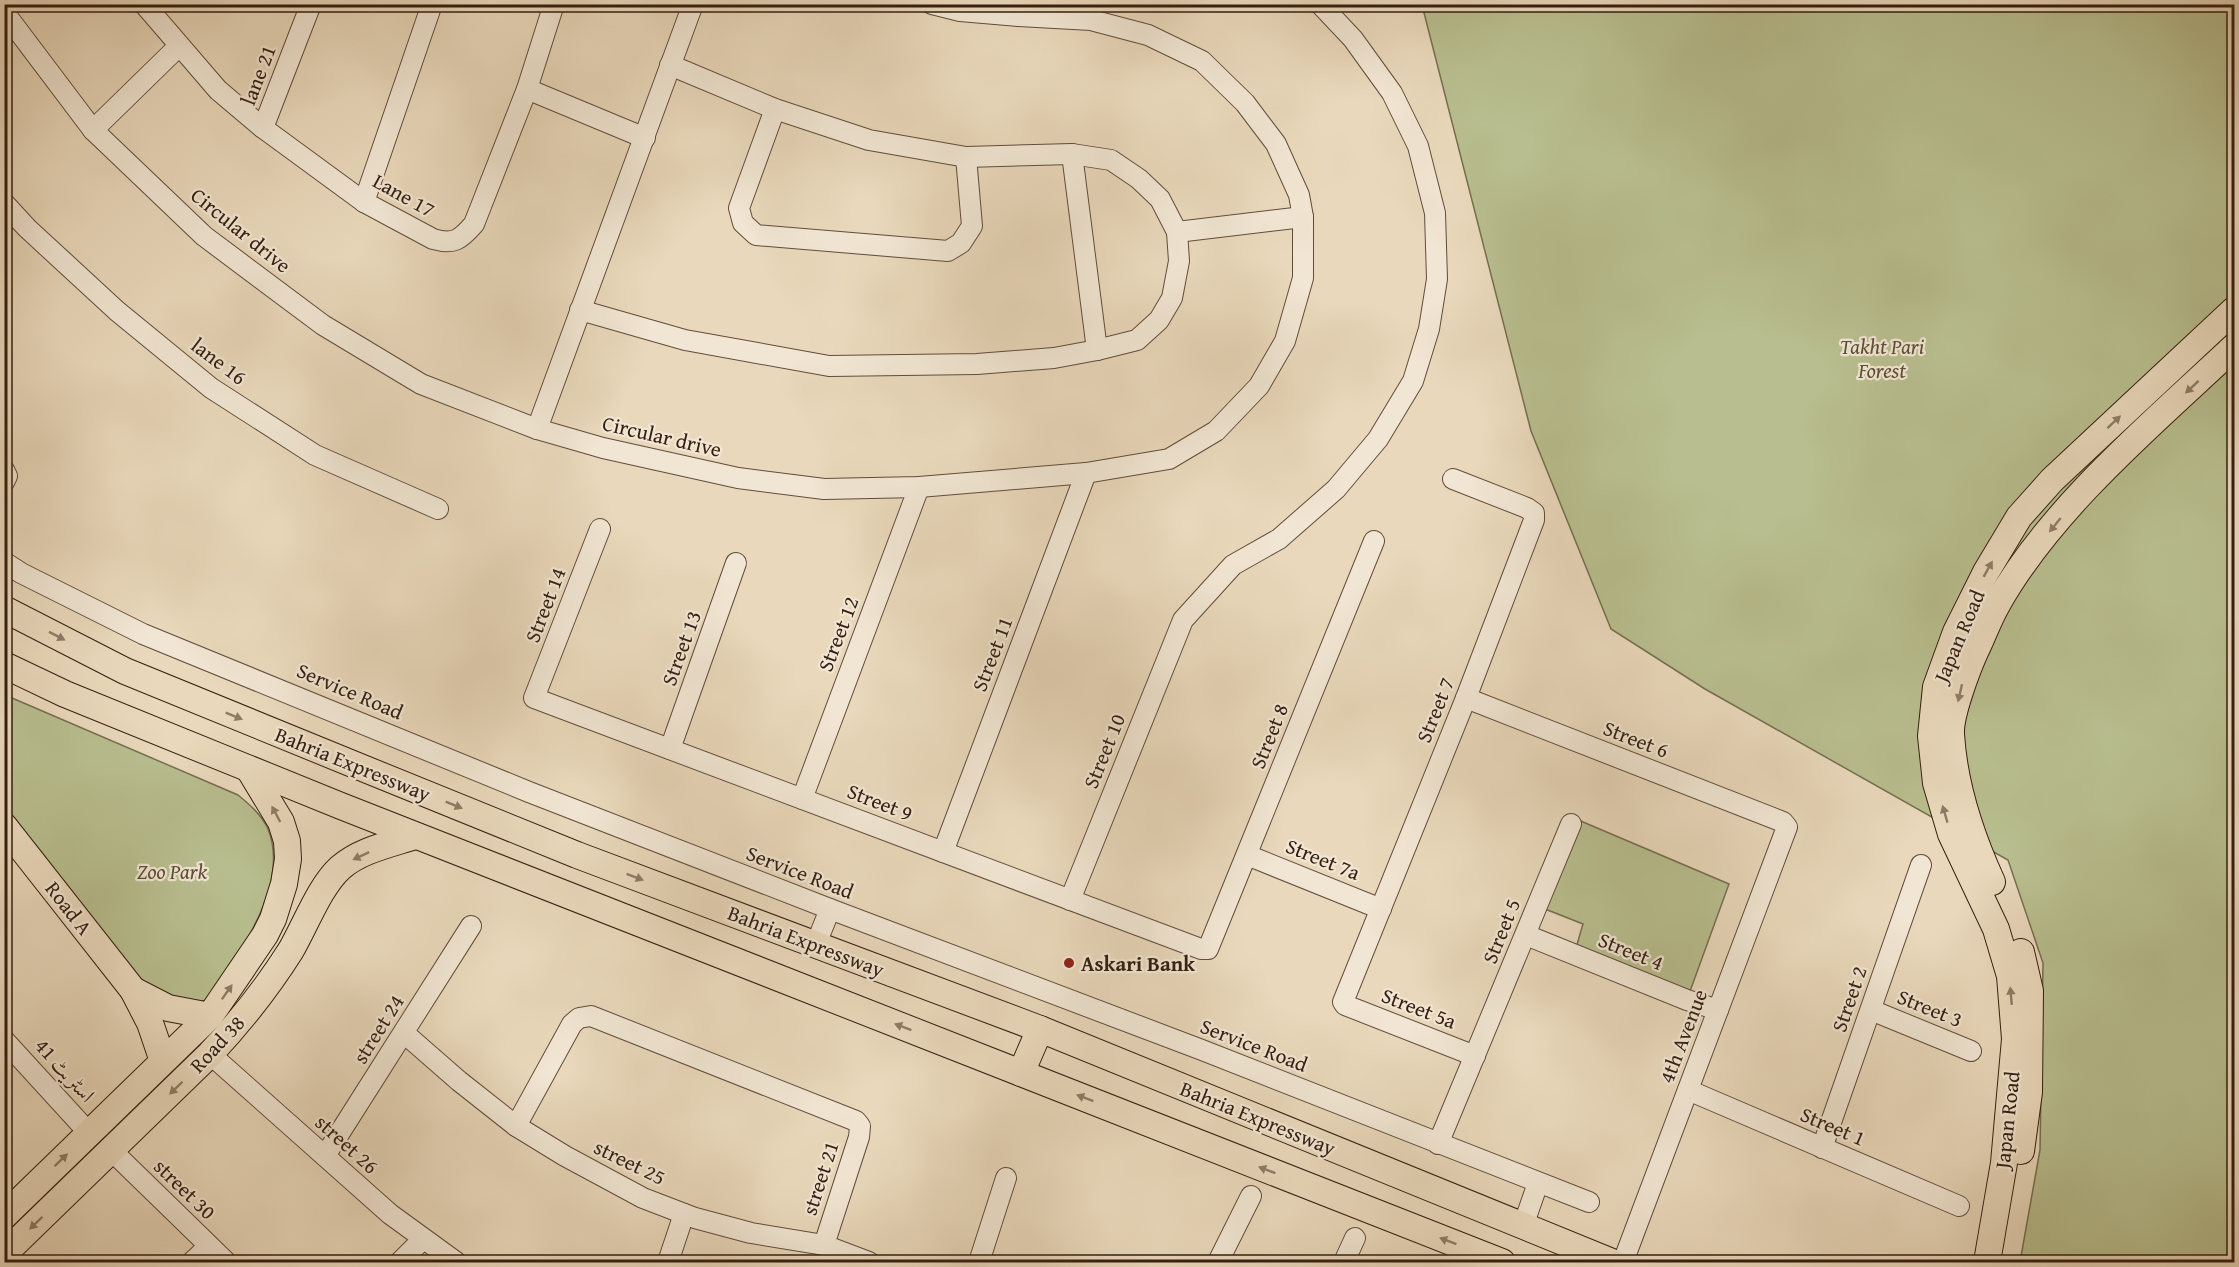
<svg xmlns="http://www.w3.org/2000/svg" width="2239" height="1267" font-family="'Gentium Book Plus',Amiri,serif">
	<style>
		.green { fill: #b8be8f; stroke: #766e50; stroke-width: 1.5 }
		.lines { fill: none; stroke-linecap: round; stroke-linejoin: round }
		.minor-casing { stroke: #624c3c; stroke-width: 22 }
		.major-casing { stroke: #351e11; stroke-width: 28 }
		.minor { stroke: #f1e6d3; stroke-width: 20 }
		.major { stroke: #e9d8bb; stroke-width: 26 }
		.oneway { fill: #8f7b66 }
		.poi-dot { fill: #8f2418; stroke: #f1e6d3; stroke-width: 2 }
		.labels { text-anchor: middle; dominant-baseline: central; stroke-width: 4.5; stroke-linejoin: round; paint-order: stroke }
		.street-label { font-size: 21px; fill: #351e11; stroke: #f1e6d3 }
		.park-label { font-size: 21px; font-style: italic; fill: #5c4e37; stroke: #f1e6d3 }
		.poi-label { font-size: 21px; font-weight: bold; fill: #351e11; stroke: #f1e6d3; text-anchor: start }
	</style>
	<rect width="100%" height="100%" fill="#e9d8bb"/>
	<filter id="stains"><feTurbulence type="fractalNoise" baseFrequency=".00333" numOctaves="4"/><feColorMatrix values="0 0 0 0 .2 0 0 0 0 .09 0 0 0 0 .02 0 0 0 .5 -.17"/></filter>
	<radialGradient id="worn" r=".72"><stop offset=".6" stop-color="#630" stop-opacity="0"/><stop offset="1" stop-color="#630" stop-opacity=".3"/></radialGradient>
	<g class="green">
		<path d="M1422 5H2234V1262H2020L2040 1150 2043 963 2008 860 1705 689 1611 629 1531 431Z"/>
		<path d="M5 695 238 795C249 804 262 815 268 829 291 885 237 957 207 1000L188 1004 142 988 5 810Z"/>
		<path d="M1576 819 1729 884 1689 994 1576 948 1583 924 1545 909Z"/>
	</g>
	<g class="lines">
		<g class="minor-casing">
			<g id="minor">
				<path d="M144 4 218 90 263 128 364 202 433 239C454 245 460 240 474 224L527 89 554 4"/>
				<path d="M932 4 960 11 1019 16 1021 5"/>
				<path d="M4 12 93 130 204 236 323 325 421 384 537 429 603 448 738 478 824 489 919 487 1086 473 1169 459 1216 431 1259 386 1285 341 1303 278V217L1299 195 1276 144 1245 103 1202 61 1148 35 1091 20 1019 16"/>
				<path d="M527 89 645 138"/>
				<path d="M775 109 739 208 743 223 756 235 948 251 961 243 972 226 966 157"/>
				<path d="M263 128 311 4"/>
				<path d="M93 130 179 46"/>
				<path d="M1072 154 1097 350"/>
				<path d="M364 202 432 4"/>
				<path d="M4 203 27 228 117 311 211 388 315 455 438 509"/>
				<path d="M1177 232 1303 217"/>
				<path d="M580 310 685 340 829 366 977 364 1054 358 1097 350 1137 340 1159 320 1172 298 1179 261 1177 232 1160 199 1139 179 1111 160 1072 154 966 157 869 140 775 109 670 65"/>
				<path d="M537 429 693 4"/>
				<path d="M4 470 7 476 4 482"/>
				<path d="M1453 479 1527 508 1534 513V520L1466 698 1343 1002 1345 1005 1475 1056"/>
				<path d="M600 529 534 698 1201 949H1208L1374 541"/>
				<path d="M4 562 21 573 143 634 529 792 830 909 1202 1050 1589 1202"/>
				<path d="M1466 698 1783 822 1787 827 1623 1262"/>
				<path d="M670 749 736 563"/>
				<path d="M802 799 919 487"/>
				<path d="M943 852 1086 473"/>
				<path d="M1247 855 1381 909"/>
				<path d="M1070 900 1183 620 1233 565 1279 539 1336 489 1378 439 1413 381 1429 329 1437 279 1435 213 1418 146 1392 93 1353 39 1320 4"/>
				<path d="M1526 935 1687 1000 1718 1010"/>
				<path d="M816 944 830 909"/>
				<path d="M1871 1010 1971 1051"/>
				<path d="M404 1033 459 1081 516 1126 565 1156 643 1198 695 1218 751 1233 824 1245 869 1262"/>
				<path d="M4 1040 89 1133"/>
				<path d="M210 1054 390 1214 456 1262"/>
				<path d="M1688 1090 1959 1206"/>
				<path d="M516 1126 572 1024 579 1018 591 1016 856 1121 860 1126 859 1137 824 1245"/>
				<path d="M1438 1144 1571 824"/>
				<path d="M1822 1148 1921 865"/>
				<path d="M111 1150 226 1262"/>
				<path d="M325 1156 471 926"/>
				<path d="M1523 1226 1538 1183"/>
				<path d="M192 1262 209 1246"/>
				<path d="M400 1262 423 1239"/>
				<path d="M668 1262 684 1214"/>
				<path d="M979 1262 1006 1178"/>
				<path d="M1218 1262 1251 1196"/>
				<path d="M1344 1262 1355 1238"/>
			</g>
		</g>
		<g class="major-casing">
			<g id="major">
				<path d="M4 609 125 671 365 769 577 855 1040 1029 1612 1262"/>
				<path d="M4 665 65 694 341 806 1502 1262"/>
				<path d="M4 826 133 990 150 1023 163 1061"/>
				<path d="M1992 882C1971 836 1954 785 1951 734 1950 715 1967 670 1975 652 1983 636 1989 618 1998 603 2052 507 2155 421 2234 347"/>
				<path d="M2021 952 2030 991 2029 1092 2021 1151"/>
				<path d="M133 990 168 1008 210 1016"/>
				<path d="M1021 1073 1040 1029"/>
				<path d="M4 1216 210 1016 265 935 273 919 284 884 288 859 287 841 281 822 249 769"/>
				<path d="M4 1254 210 1054C240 1022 267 988 291 950 305 926 320 886 340 868 360 850 391 844 415 836"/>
				<path d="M1987 1262 2004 1163 2015 1039 2010 976 1996 929 1951 834 1936 783 1931 736 1936 687 1956 632 1986 572 2019 517 2052 480 2234 310"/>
			</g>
		</g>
		<use href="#minor" class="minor"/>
		<use href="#major" class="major"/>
	</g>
	<defs><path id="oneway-solid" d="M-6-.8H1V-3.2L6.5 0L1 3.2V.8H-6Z" transform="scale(1.5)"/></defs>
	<g class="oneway">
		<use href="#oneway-solid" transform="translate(2192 387) rotate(137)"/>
		<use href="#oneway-solid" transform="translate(2114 422) rotate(-43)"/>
		<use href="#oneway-solid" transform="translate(2055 525) rotate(129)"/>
		<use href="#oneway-solid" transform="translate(1988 569) rotate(-61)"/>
		<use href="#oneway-solid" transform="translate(57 636) rotate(27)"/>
		<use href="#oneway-solid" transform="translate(1960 693) rotate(103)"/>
		<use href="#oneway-solid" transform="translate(234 716) rotate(22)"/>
		<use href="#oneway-solid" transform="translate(454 805) rotate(22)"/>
		<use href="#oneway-solid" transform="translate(276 814) rotate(-118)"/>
		<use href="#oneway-solid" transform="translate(1945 814) rotate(-106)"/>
		<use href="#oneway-solid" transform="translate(361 856) rotate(155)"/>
		<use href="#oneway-solid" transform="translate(635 877) rotate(21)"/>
		<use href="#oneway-solid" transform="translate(227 992) rotate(-55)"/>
		<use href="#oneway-solid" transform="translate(2011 996) rotate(-95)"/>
		<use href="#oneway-solid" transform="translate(903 1027) rotate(-159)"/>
		<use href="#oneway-solid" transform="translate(176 1088) rotate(136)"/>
		<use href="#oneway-solid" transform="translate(1085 1098) rotate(-159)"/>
		<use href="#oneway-solid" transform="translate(61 1160) rotate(-44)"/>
		<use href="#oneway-solid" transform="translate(1267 1170) rotate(-159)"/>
		<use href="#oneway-solid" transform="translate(36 1223) rotate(136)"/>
		<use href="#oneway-solid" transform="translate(1448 1241) rotate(-159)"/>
	</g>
	<circle class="poi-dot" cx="1069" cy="963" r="6"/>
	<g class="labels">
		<g class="street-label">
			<text transform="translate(258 75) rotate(-69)">lane 21</text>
			<text transform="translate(404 195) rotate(29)">Lane 17</text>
			<text transform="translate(241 230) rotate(39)">Circular drive</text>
			<text transform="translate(219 361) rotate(37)">lane 16</text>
			<text transform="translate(662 436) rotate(13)">Circular drive</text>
			<text transform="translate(545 605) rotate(-69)">Street 14</text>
			<text transform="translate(838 634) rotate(-69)">Street 12</text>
			<text transform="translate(1959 636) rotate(-67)">Japan Road</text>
			<text transform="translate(681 648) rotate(-70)">Street 13</text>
			<text transform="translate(992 654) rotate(-69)">Street 11</text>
			<text transform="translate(350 691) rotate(23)">Service Road</text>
			<text transform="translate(1435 710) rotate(-68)">Street 7</text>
			<text transform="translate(1269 736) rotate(-68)">Street 8</text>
			<text transform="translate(1636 739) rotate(21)">Street 6</text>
			<text transform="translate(1104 751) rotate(-68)">Street 10</text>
			<text transform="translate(353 764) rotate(22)">Bahria Expressway</text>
			<text transform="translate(880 802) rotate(21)">Street 9</text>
			<text transform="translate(1323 859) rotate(22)">Street 7a</text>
			<text transform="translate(800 872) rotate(21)">Service Road</text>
			<text transform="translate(69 908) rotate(52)">Road A</text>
			<text transform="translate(1501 931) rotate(-68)">Street 5</text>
			<text transform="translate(806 941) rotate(21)">Bahria Expressway</text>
			<text transform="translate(1631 951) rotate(22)">Street 4</text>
			<text transform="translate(1849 999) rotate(-71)">Street 2</text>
			<text transform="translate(1419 1008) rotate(21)">Street 5a</text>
			<text transform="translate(1930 1008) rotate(22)">Street 3</text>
			<text transform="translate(378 1029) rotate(-58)">street 24</text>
			<text transform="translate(1683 1036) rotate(-69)">4th Avenue</text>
			<text transform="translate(217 1044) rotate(-47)">Road 38</text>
			<text transform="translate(1254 1045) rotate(21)">Service Road</text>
			<text transform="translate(65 1070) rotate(48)">اسٹریٹ 41</text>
			<text transform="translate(1258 1118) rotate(22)">Bahria Expressway</text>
			<text transform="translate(2007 1120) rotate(-84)">Japan Road</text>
			<text transform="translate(1833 1126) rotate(23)">Street 1</text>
			<text transform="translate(347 1144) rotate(42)">street 26</text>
			<text transform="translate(630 1162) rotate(26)">street 25</text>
			<text transform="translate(820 1178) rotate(-72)">street 21</text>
			<text transform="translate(185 1189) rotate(44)">street 30</text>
		</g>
		<g class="park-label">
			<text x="1882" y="346">Takht Pari<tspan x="1882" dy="24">Forest</tspan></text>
			<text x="172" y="871">Zoo Park</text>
		</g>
		<g class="poi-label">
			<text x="1081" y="963">Askari Bank</text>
		</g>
	</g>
	<rect width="2239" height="1267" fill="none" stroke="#e9d8bb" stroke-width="24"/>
	<rect x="6" y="6" width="2227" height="1255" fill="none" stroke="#351e11" stroke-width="3"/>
	<rect x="12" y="12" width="2215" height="1243" fill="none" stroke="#351e11" stroke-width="1.5"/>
	<rect width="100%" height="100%" filter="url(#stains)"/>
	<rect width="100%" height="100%" fill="url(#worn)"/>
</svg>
